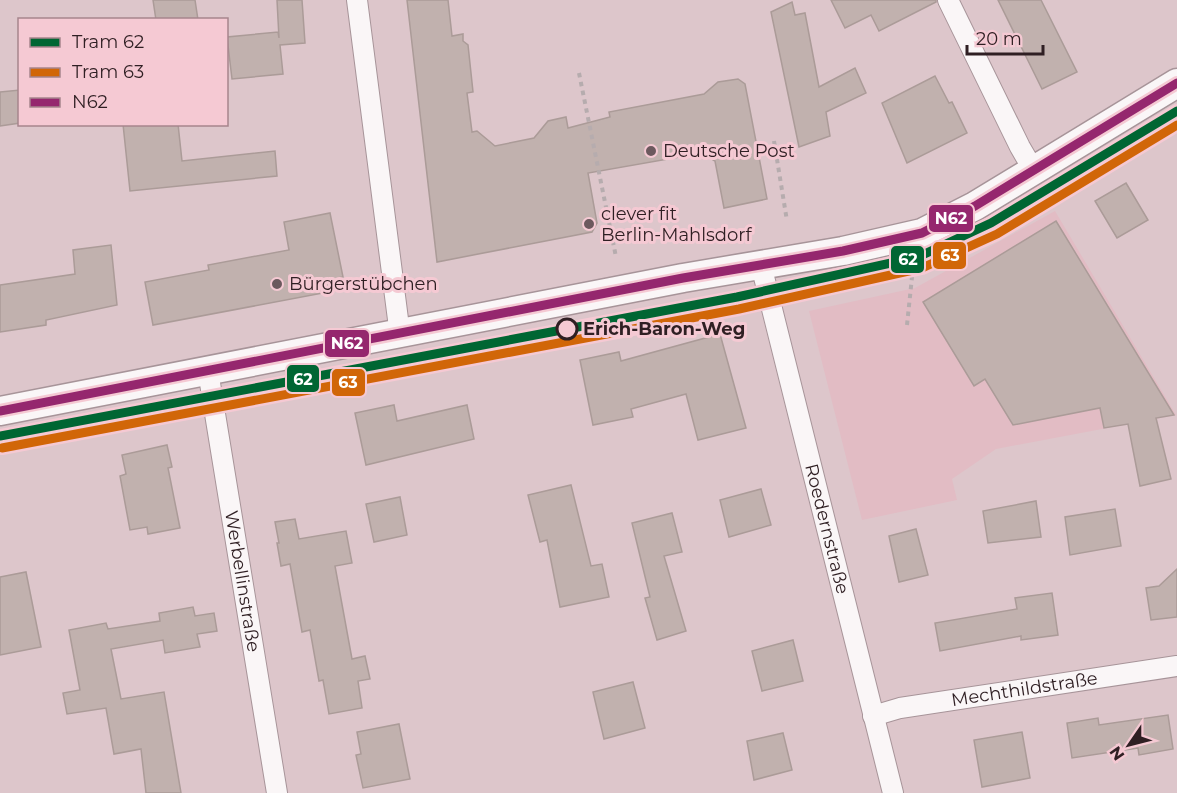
<svg xmlns="http://www.w3.org/2000/svg" width="1177" height="793" font-family="Montserrat,sans-serif">
	<style>
		.built { fill: #e2bcc4 }
		.building { fill: #c1b1ae; stroke: #ab9b98; stroke-width: 1.5 }
		.lines { fill: none; stroke-linecap: round; stroke-linejoin: round }
		.minor-casing { stroke: #a79499; stroke-width: 22 }
		.secondary-casing { stroke: #a79499; stroke-width: 31 }
		.path { stroke: #b6acae; stroke-width: 4; stroke-dasharray: 4.5 4.5; stroke-linecap: butt }
		.minor { stroke: #faf6f7; stroke-width: 20 }
		.secondary { stroke: #faf6f7; stroke-width: 28 }
		.bus-1-casing { stroke: #f5c9d3; stroke-width: 14 }
		.bus-1 { stroke: #95276e; stroke-width: 9 }
		.tram-1-casing { stroke: #f5c9d3; stroke-width: 14 }
		.tram-2-casing { stroke: #f5c9d3; stroke-width: 14 }
		.tram-1 { stroke: #063; stroke-width: 9 }
		.tram-2 { stroke: #d16608; stroke-width: 9 }
		.poi-dot { fill: #6c595e; stroke: #f5c9d3; stroke-width: 2 }
		.stop-dot { fill: #f5c9d3; stroke: #2f1f23; stroke-width: 3 }
		.labels { text-anchor: middle; dominant-baseline: central; stroke-width: 6; stroke-linejoin: round; paint-order: stroke }
		.poi-label { font-size: 18px; fill: #2f1f23; stroke: #f5c9d3; text-anchor: start }
		.stop-label { font-size: 18px; font-weight: bold; fill: #2f1f23; stroke: #f5c9d3; text-anchor: start }
		.street-label { font-size: 18px; fill: #2f1f23; stroke: #f5c9d3 }
		.line-badge { stroke: #f5c9d3; stroke-width: 2 }
		.badge-label { font-size: 16px; text-anchor: middle; font-weight: bold; fill: #fff }
	</style>
	<rect width="100%" height="100%" fill="#ddc6cb"/>
	<path class="built" d="M1055 211 1176 415 996 449 952 479 957 500 862 520 809 311 915 288Z"/>
	<g class="building">
		<path d="M153 0H195L198 20H156Z"/>
		<path d="M277 0H302L305 43 280 45 283 74 232 79 227 37 278 32 279 38Z"/>
		<path d="M407 0H448L452 36 463 34V41L468 45 473 92 467 93 472 132 477 131 495 146 534 138 548 121 566 117 568 128 610 117 609 112 704 94 718 82 738 79 745 84 767 199 724 208 715 161 702 153 588 173 597 223 592 232 437 262Z"/>
		<path d="M831 0H936V2L879 31 871 15 845 28Z"/>
		<path d="M998 0H1041L1077 72 1042 89Z"/>
		<path d="M792 2 795 15 805 13 819 87 855 68 866 93 826 112 830 136 799 147 771 12Z"/>
		<path d="M935 76 949 103 952 102 967 133 907 163 882 103Z"/>
		<path d="M20 90V123L0 126V92Z"/>
		<path d="M123 124H178L182 161 275 151 277 176 130 191Z"/>
		<path d="M1126 183 1148 220 1117 238 1095 201Z"/>
		<path d="M330 213 343 277 337 278 339 290 153 325 145 282 209 270 208 265 289 250 284 222Z"/>
		<path d="M1056 221 1174 415 1156 418 1171 479 1140 486 1128 424 1104 428 1100 408 1013 425 985 379 974 386 923 302Z"/>
		<path d="M111 245 117 305 46 320V325L0 332V285L75 274 73 250Z"/>
		<path d="M720 334 746 428 698 440 686 394 631 409 633 417 593 425 580 360 619 352 621 361Z"/>
		<path d="M394 405 397 421 467 405 474 439 366 465 355 413Z"/>
		<path d="M167 445 172 467 168 468 180 528 148 534 147 527 130 530 120 476 126 474 122 455Z"/>
		<path d="M571 485 591 566 602 564 609 597 560 607 547 540 540 542 528 495Z"/>
		<path d="M761 489 771 525 729 537 720 500Z"/>
		<path d="M400 497 407 535 374 542 366 504Z"/>
		<path d="M1036 501 1041 537 988 543 983 511Z"/>
		<path d="M1115 509 1121 546 1070 555 1065 517Z"/>
		<path d="M672 513 682 552 664 556 686 631 657 640 645 598 650 597 632 523Z"/>
		<path d="M295 519 299 539 346 531 352 563 335 566 352 659 365 656 370 679 358 681 362 708 329 714 323 680 319 681 310 630 302 632 290 564 281 566 277 543H279L275 522Z"/>
		<path d="M916 529 928 575 899 582 889 536Z"/>
		<path d="M1177 569V617L1151 620 1146 588 1159 586Z"/>
		<path d="M26 572 41 647 0 655V577Z"/>
		<path d="M1052 593 1058 635 1021 640V636L940 651 935 623 1017 609 1015 598Z"/>
		<path d="M193 607 195 616 214 613 217 631 197 634 200 647 165 653 163 640 111 649 121 699 164 692 181 793H146L141 749 114 754 106 708 67 714 63 693 80 690 69 630 106 623 108 629 160 621 159 613Z"/>
		<path d="M793 640 803 681 762 691 752 651Z"/>
		<path d="M633 682 645 728 604 739 593 692Z"/>
		<path d="M1168 715 1173 749 1139 755 1138 748 1072 758 1067 723 1098 718 1099 725Z"/>
		<path d="M399 724 410 779 363 788 356 755 361 754 357 732Z"/>
		<path d="M1022 732 1030 778 982 787 974 740Z"/>
		<path d="M783 733 792 770 754 780 747 741Z"/>
	</g>
	<g class="lines">
		<g class="minor-casing">
			<g id="minor">
				<path d="M357 0 400 335"/>
				<path d="M948 0 1020 147 1034 171"/>
				<path id="s1" d="M761 265 893 793"/>
				<path id="s2" d="M208 371 277 793"/>
				<path id="s3" d="M873 716 900 708 1177 666"/>
			</g>
		</g>
		<g class="secondary-casing">
			<path id="secondary" d="M0 411 683 278 843 251 922 233 975 206 1177 83"/>
		</g>
		<g class="path">
			<path d="M579 73 616 257"/>
			<path d="M774 141 787 221"/>
			<path d="M1029 204 1035 214"/>
			<path d="M907 325 912 277"/>
			<path d="M173 412 180 410"/>
		</g>
		<use href="#minor" class="minor"/>
		<use href="#secondary" class="secondary"/>
		<g class="bus-1-casing">
			<path id="bus-1" d="M0 411 683 278 843 251 922 233 975 206 1177 83"/>
		</g>
		<use href="#bus-1" class="bus-1"/>
		<g class="tram-1-casing">
			<path id="tram-1" d="M0 436 737 297 918 257 991 223 1177 111"/>
		</g>
		<g class="tram-2-casing">
			<path id="tram-2" d="M2 448 739 309 922 268 997 234 1177 125"/>
		</g>
		<use href="#tram-1" class="tram-1"/>
		<use href="#tram-2" class="tram-2"/>
	</g>
	<g class="poi-dot">
		<circle cx="651" cy="151" r="6"/>
		<circle cx="589" cy="224" r="6"/>
		<circle cx="277" cy="284" r="6"/>
	</g>
	<circle class="stop-dot" cx="567" cy="329" r="10"/>
	<g class="labels">
		<g class="poi-label">
			<text x="663" y="151">Deutsche Post</text>
			<text x="601" y="214">clever fit<tspan x="601" dy="21">Berlin-Mahlsdorf</tspan></text>
			<text x="289" y="284">Bürgerstübchen</text>
		</g>
		<g class="stop-label">
			<text x="583" y="329">Erich-Baron-Weg</text>
		</g>
		<g class="street-label">
			<text stroke="none"><textPath href="#s1" startOffset="272">Roedernstraße</textPath></text>
			<text stroke="none"><textPath href="#s2" startOffset="213">Werbellinstraße</textPath></text>
			<text stroke="none"><textPath href="#s3" startOffset="154">Mechthildstraße</textPath></text>
		</g>
	</g>
	<g class="line-badge">
		<rect x="928" y="204" width="46" height="29" rx="6" fill="#95276e"/>
		<rect x="932" y="241" width="35" height="29" rx="6" fill="#d16608"/>
		<rect x="890" y="245" width="35" height="29" rx="6" fill="#063"/>
		<rect x="324" y="329" width="46" height="29" rx="6" fill="#95276e"/>
		<rect x="286" y="364" width="34" height="29" rx="6" fill="#063"/>
		<rect x="331" y="368" width="35" height="29" rx="6" fill="#d16608"/>
	</g>
	<g class="badge-label">
		<text x="951" y="224">N62</text>
		<text x="950" y="261">63</text>
		<text x="908" y="265">62</text>
		<text x="347" y="349">N62</text>
		<text x="303" y="385">62</text>
		<text x="348" y="388">63</text>
	</g>
	<rect x="18" y="18" width="210" height="108" fill="#f5c9d3" stroke="#a6858d" stroke-width="1.5"/>
	<rect x="30" y="38" width="30" height="9" fill="#006633" stroke="#a6858d" stroke-width="1.5"/>
	<text x="72" y="48" font-size="18" fill="#2f1f23">Tram 62</text>
	<rect x="30" y="68" width="30" height="9" fill="#d16608" stroke="#a6858d" stroke-width="1.5"/>
	<text x="72" y="78" font-size="18" fill="#2f1f23">Tram 63</text>
	<rect x="30" y="98" width="30" height="9" fill="#95276e" stroke="#a6858d" stroke-width="1.5"/>
	<text x="72" y="108" font-size="18" fill="#2f1f23">N62</text>
	<g transform="translate(1129 745) rotate(235)" stroke="#f5c9d3" stroke-width="4.5" paint-order="stroke">
	<path d="M0-4.5L10 22L0 15L-10 22Z" fill="#2f1f23"/>
	<text y="-9" font-size="16" font-weight="bold" text-anchor="middle" fill="#2f1f23">N</text>
	</g>
	<path d="M967 45v9h76v-9" fill="none" stroke="#2f1f23" stroke-width="3"/>
	<text x="976" y="45" font-size="18" fill="#2f1f23" stroke="#f5c9d3" stroke-width="4.5" paint-order="stroke">20 m</text>
</svg>
